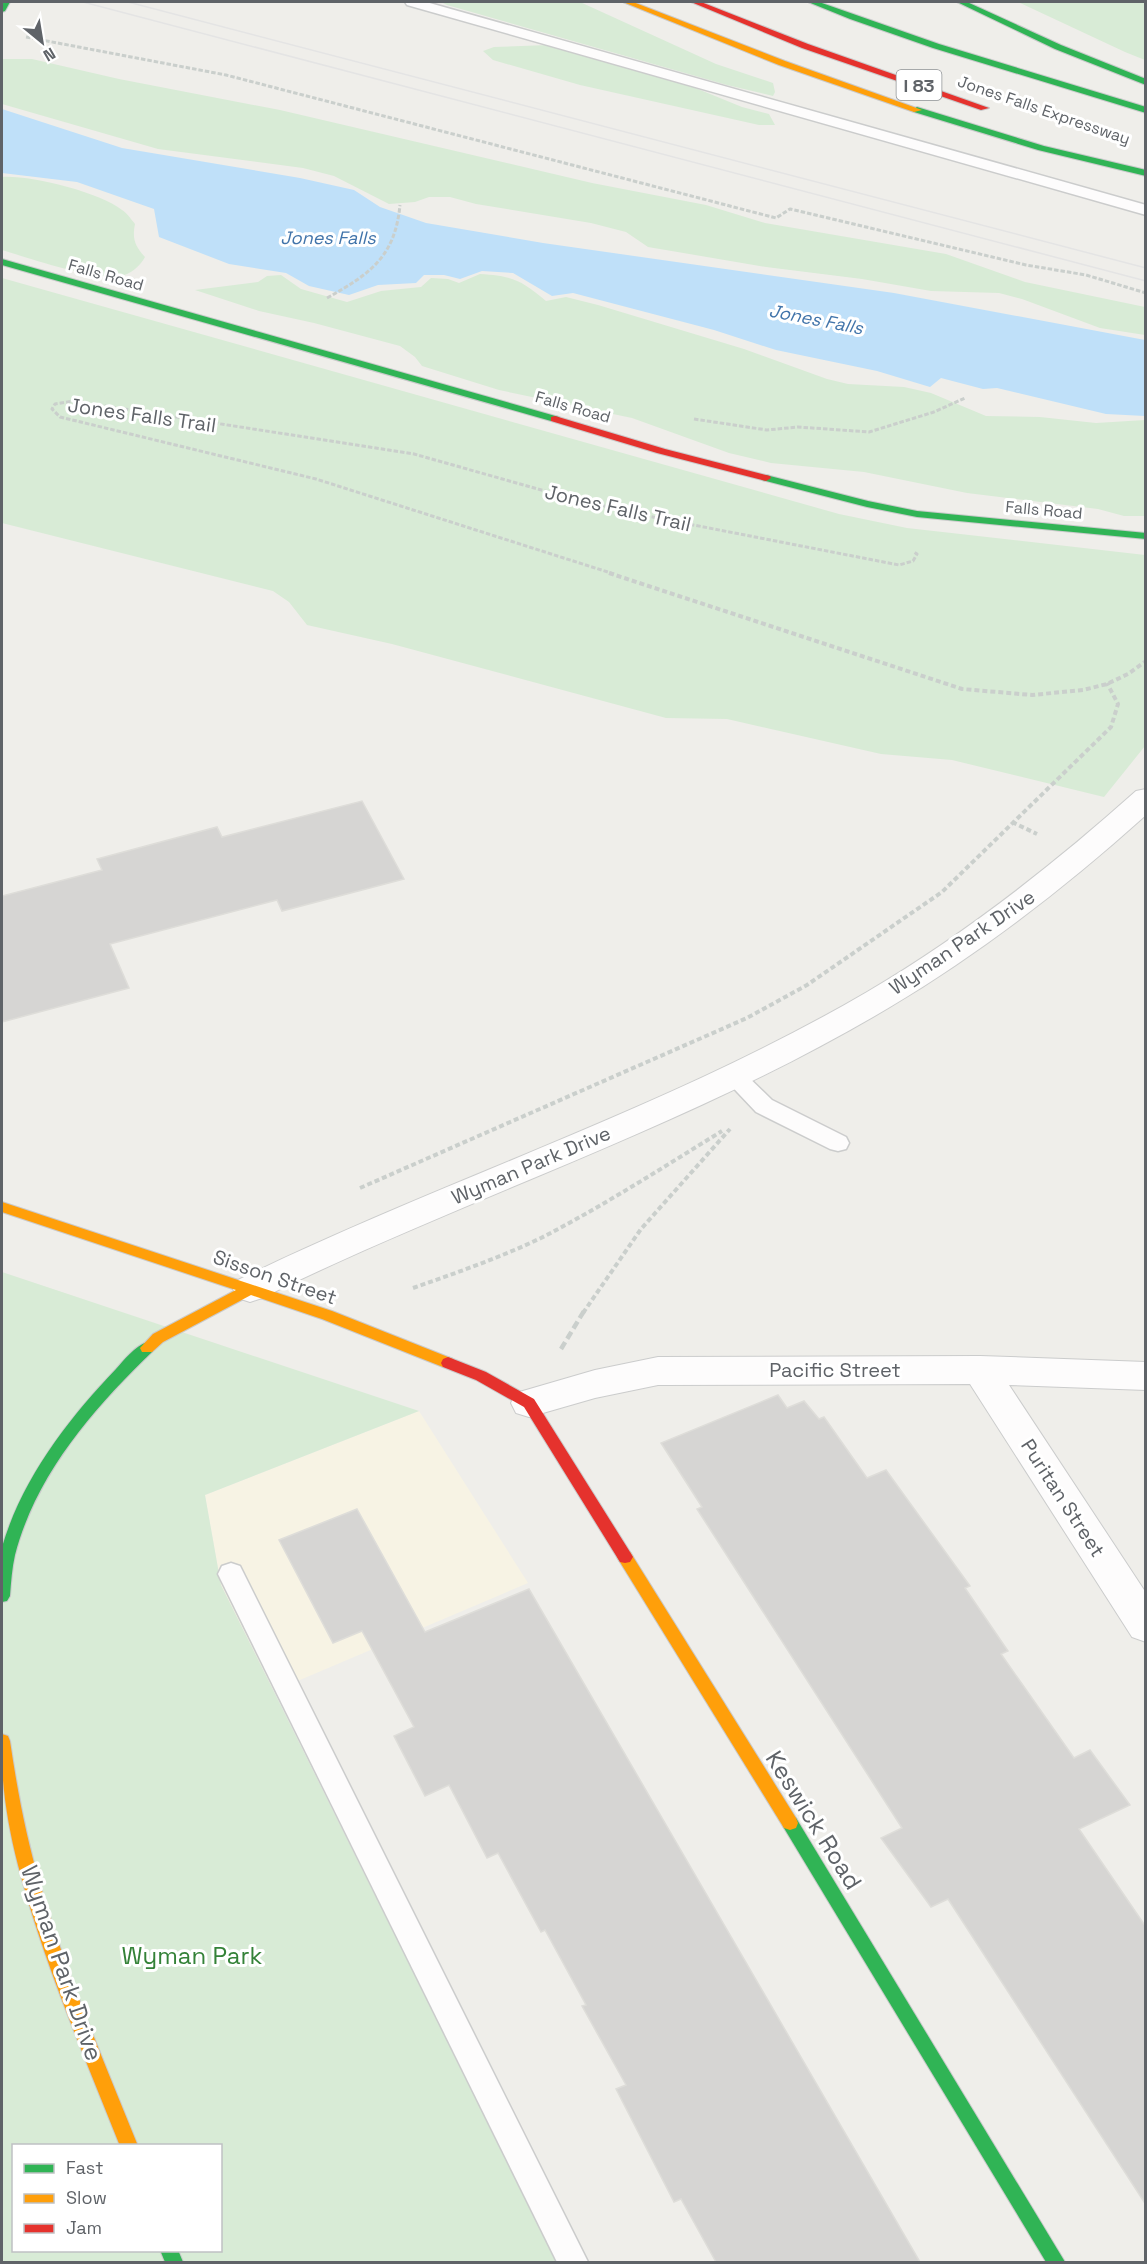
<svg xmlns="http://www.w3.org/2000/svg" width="1147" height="2264" font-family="'Space Grotesk',sans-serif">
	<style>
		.commercial { fill: #f7f3e4 }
		.green { fill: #d8ebd6; fill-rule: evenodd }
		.water { fill: #bfe0f9 }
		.building { fill: #d6d5d3; stroke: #deddd9; stroke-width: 1.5 }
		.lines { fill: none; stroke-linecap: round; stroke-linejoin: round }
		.lane-casing { stroke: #cbcccc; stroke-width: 3 }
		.street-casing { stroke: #cbcccc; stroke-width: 2 }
		.fast-casing { stroke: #cacacb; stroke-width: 2 }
		.slow-casing { stroke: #cacacb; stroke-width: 2 }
		.jam-casing { stroke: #cacacb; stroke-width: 2 }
		.path-far2 { stroke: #cacfcc; stroke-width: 3; stroke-dasharray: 4.5 2; stroke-linecap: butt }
		.path-far1 { stroke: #cacfcc; stroke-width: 4; stroke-dasharray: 5 3; stroke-linecap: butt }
		.path { stroke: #cacfcc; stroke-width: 4.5; stroke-dasharray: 8 4; stroke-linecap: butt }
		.lane { fill: #fdfcfc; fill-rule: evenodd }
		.street { fill: #fdfcfc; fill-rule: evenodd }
		.fast { fill: #30b455; fill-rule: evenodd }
		.slow { fill: #ff9f0a; fill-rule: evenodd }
		.jam { fill: #e5322d; fill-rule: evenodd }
		.tram { stroke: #e4e4e4; stroke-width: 1.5 }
		.labels { text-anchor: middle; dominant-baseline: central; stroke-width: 6; stroke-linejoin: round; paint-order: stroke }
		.far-street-label { font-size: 16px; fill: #5f6368; stroke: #fff }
		.shield { fill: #fff; stroke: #8f9295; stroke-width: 1.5 }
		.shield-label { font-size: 18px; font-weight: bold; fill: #5f6368 }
		.far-water-label { font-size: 18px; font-style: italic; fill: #4174aa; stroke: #fff }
		.street-label { font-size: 20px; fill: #5f6368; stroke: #fff }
		.near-street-label { font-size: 24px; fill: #5f6368; stroke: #fff }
		.near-park-label { font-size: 24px; fill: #348238; stroke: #fff }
	</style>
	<rect width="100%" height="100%" fill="#efeeea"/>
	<path class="commercial" d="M419 1411 528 1583 274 1691 221 1585 205 1495Z"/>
	<g class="green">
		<path d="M444 2H580L716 64 773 83 775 92 773 96 727 85 447 5 443 3Z"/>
		<path d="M1018 2H1145V60L1125 52Z"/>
		<path d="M548 45 688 85 742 107 769 114 775 125H759L580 85 493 60 483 51 494 47Z"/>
		<path d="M2 59H32L119 79 280 110 592 183 706 205 765 223 946 254 1025 282 1145 307V335L1100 328 1022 299 999 293 931 291 862 279 766 267 648 247 626 232 591 223 476 204 450 197H429L415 202 389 204 334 176 303 168 158 149 2 104Z"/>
		<path d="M2 177C30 175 99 192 122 210 127 213 131 219 135 224 132 239 135 246 145 257 141 265 130 275 120 276 94 281 29 258 2 250Z"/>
		<path d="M480 274C513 276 521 280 546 301L566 297 598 305 744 349 827 379 848 384 904 387 931 393 986 416 1040 417 1096 423 1145 420V516H1124L1098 509 967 493 864 472 771 463 729 453 632 418 499 390 422 366 415 357 400 346 314 323 259 311 195 290 258 282 267 276 281 275 301 289 347 302 381 291 421 287 431 278 448 279 459 283Z"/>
		<path d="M2 278 839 514 907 528 1145 555V746L1104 797 952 760 881 754 727 719 666 718 392 644 307 625 289 602 273 591 2 523Z"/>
		<path d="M2 1272 419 1411 205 1495 221 1585 557 2262H2ZM14 2146H220V2250H14Z"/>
	</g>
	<path class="water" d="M2 109 122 148 300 178 354 190 380 207 426 223 543 243 894 293 1145 340V416L1106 414 997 388 983 389 941 378 930 387 877 371 776 350 714 330 573 293 552 296 513 273 482 271 460 279 444 275H424L416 283 378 285 349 295 309 286 286 273 229 264 159 237 154 209 77 182 2 173Z"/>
	<g class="building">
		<path d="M362 801 404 879 282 911 277 900 110 944 129 988 2 1022V896L102 870 97 859 217 827 222 837Z"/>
		<path d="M778 1395 787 1408 804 1401 819 1419 824 1417 867 1478 886 1470 970 1586 965 1588 1008 1651 1001 1654 1074 1758 1090 1750 1130 1805 1079 1829 1146 1927V2205L948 1899 931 1907 881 1838 902 1828 697 1509 702 1507 661 1443Z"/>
		<path d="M357 1509 425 1632 529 1589 920 2262H716L681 2199 674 2202 616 2089 626 2085 582 2006 586 2005 545 1930 541 1932 498 1853 487 1858 449 1785 425 1796 394 1736 414 1727 362 1631 333 1643 279 1540Z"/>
	</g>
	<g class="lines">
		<g class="lane-casing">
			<g id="lane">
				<path d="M405 2H426L1146 205V215L407 5Z"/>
				<path d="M732 1067 740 1069 772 1100 846 1137 849 1143 846 1149 838 1151 830 1149 756 1112 721 1075 724 1069Z"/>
				<path d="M231 1563 240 1566 588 2262H557L218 1574 222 1566Z"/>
			</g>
		</g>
		<g class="street-casing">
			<g id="street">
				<path d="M1146 789V815C1066 887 982 952 890 1007 691 1126 469 1196 262 1298L250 1302 238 1298 233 1289 238 1280C445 1179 667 1109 867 992 964 935 1052 866 1136 791Z"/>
				<path d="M980 1356 1146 1362V1390L1009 1385 1146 1593V1642L1132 1637 970 1384 658 1385 595 1398 529 1417 516 1413 511 1403 516 1393 595 1370 658 1357Z"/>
			</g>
		</g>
		<g class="fast-casing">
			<g id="fast">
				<path d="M2 2H10L5 11 2 12Z"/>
				<path d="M808 2H819L939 44 1146 107V113L933 48 850 19Z"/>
				<path d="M957 2H967L1061 45 1146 79V85L1055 49Z"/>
				<path d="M917 107 1044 146 1146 170V176L1038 150 914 112 912 110Z"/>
				<path d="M2 259 559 417 560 419 559 421H551L2 265Z"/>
				<path d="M766 475 868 501 917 511 1146 533V539L917 517 867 507 762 480 761 478Z"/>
				<path d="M147 1342 152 1344 154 1348 152 1352C94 1408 36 1474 15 1555 12 1568 11 1582 10 1596L7 1601 2 1602C2 1585 0 1563 2 1547 22 1479 68 1419 116 1369 124 1360 135 1346 147 1342Z"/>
				<path d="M790 1816 796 1818 1065 2262H1046L784 1828 782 1823 784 1818Z"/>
				<path d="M160 2250H178L183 2262H165Z"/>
			</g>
		</g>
		<g class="slow-casing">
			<g id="slow">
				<path d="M623 2H633L785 61 922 110 914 112 779 65Z"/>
				<path d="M2 1202 332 1311 453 1359 455 1363 453 1367H443L322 1319 251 1295 163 1342 152 1352H142L140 1348 153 1334 236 1290 2 1212Z"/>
				<path d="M625 1551 630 1552 796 1818 798 1823 796 1828 790 1830 784 1828 620 1562 617 1557 620 1552Z"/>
				<path d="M2 1734 8 1736 10 1741C17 1789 26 1837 40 1884 66 1974 103 2059 138 2146H120C83 2053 43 1961 18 1865 7 1822 0 1778 2 1734Z"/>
			</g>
		</g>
		<g class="jam-casing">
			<g id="jam">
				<path d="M691 2H701L808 44 989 108 981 110 802 48Z"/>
				<path d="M555 416 665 449 770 476 771 478 766 481 657 453 551 421V417Z"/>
				<path d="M448 1357 486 1372 534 1399 630 1552 633 1557 630 1562 625 1563 620 1562 524 1407 476 1380 443 1367 441 1363 443 1359Z"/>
			</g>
		</g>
		<g class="path-far2">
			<path d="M26 37 226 75 776 218 790 209 1026 265 1086 275 1146 293"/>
			<path d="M327 298C370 274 395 257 400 205"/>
			<path d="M694 419 767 430 798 427 869 432 934 412 965 398"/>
			<path d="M614 574 316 479 60 417 52 409 55 404 73 401 414 454 559 495 637 514 899 565 913 561 917 554 914 552"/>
		</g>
		<g class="path-far1">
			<path d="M609 573 962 689 1032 695 1083 690 1107 684 1128 674 1146 661"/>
			<path d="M1012 822 1037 834"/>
			<path d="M360 1188 747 1018 807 985 942 892 1111 727 1118 704 1107 683"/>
			<path d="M413 1288C456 1273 499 1258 541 1238 603 1206 662 1168 722 1131"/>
			<path d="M583 1313 641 1229 730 1129"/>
		</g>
		<path class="path" d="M561 1349 584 1311"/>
		<use href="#lane" class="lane"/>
		<use href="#street" class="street"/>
		<use href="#fast" class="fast"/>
		<use href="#slow" class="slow"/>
		<use href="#jam" class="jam"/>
		<g class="tram">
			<path d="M83 2 1146 281"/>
			<path d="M128 2 1146 268"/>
		</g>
	</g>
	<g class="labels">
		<g class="far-street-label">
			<text transform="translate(1044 110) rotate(19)">Jones Falls Expressway</text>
			<text transform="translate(106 275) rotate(16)">Falls Road</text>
			<text transform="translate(573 407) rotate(16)">Falls Road</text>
			<text transform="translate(1044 510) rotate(5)">Falls Road</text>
		</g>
		<rect class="shield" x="896.5" y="70" width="45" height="30" rx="4.5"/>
		<g class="shield-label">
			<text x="919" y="85">I 83</text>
		</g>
		<g class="far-water-label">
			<text x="328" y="237">Jones Falls</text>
			<text transform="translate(816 319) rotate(11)">Jones Falls</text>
		</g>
		<g class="street-label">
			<text transform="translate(142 415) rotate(8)">Jones Falls Trail</text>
			<text transform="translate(618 508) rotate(13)">Jones Falls Trail</text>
			<text transform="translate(962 942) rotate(-34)">Wyman Park Drive</text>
			<text transform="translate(531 1165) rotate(-23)">Wyman Park Drive</text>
			<text transform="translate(275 1277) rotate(19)">Sisson Street</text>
			<text x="835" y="1370">Pacific Street</text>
			<text transform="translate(1063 1498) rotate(57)">Puritan Street</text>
		</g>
		<g class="near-street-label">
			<text transform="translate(814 1820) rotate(58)">Keswick Road</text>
			<text transform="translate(62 1963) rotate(71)">Wyman Park Drive</text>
		</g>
		<g class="near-park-label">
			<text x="192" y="1955">Wyman Park</text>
		</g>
	</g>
	<rect width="1147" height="2264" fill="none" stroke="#5f6368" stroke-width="6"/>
	<rect x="12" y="2144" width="210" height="108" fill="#ffffff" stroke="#bfc1c3" stroke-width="1.5"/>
	<rect x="24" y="2164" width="30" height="9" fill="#30b455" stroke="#bfc1c3" stroke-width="1.5"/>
	<text x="66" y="2174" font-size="18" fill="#5f6368">Fast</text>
	<rect x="24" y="2194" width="30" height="9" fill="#ff9f0a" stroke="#bfc1c3" stroke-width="1.5"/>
	<text x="66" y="2204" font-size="18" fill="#5f6368">Slow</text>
	<rect x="24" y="2224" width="30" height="9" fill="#e5322d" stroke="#bfc1c3" stroke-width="1.5"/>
	<text x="66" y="2234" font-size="18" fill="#5f6368">Jam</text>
	<g transform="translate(42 42) rotate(150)" stroke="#ffffff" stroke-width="4.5" paint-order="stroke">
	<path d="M0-4.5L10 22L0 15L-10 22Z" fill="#5f6368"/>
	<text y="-9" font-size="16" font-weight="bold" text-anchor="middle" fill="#5f6368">N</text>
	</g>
</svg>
